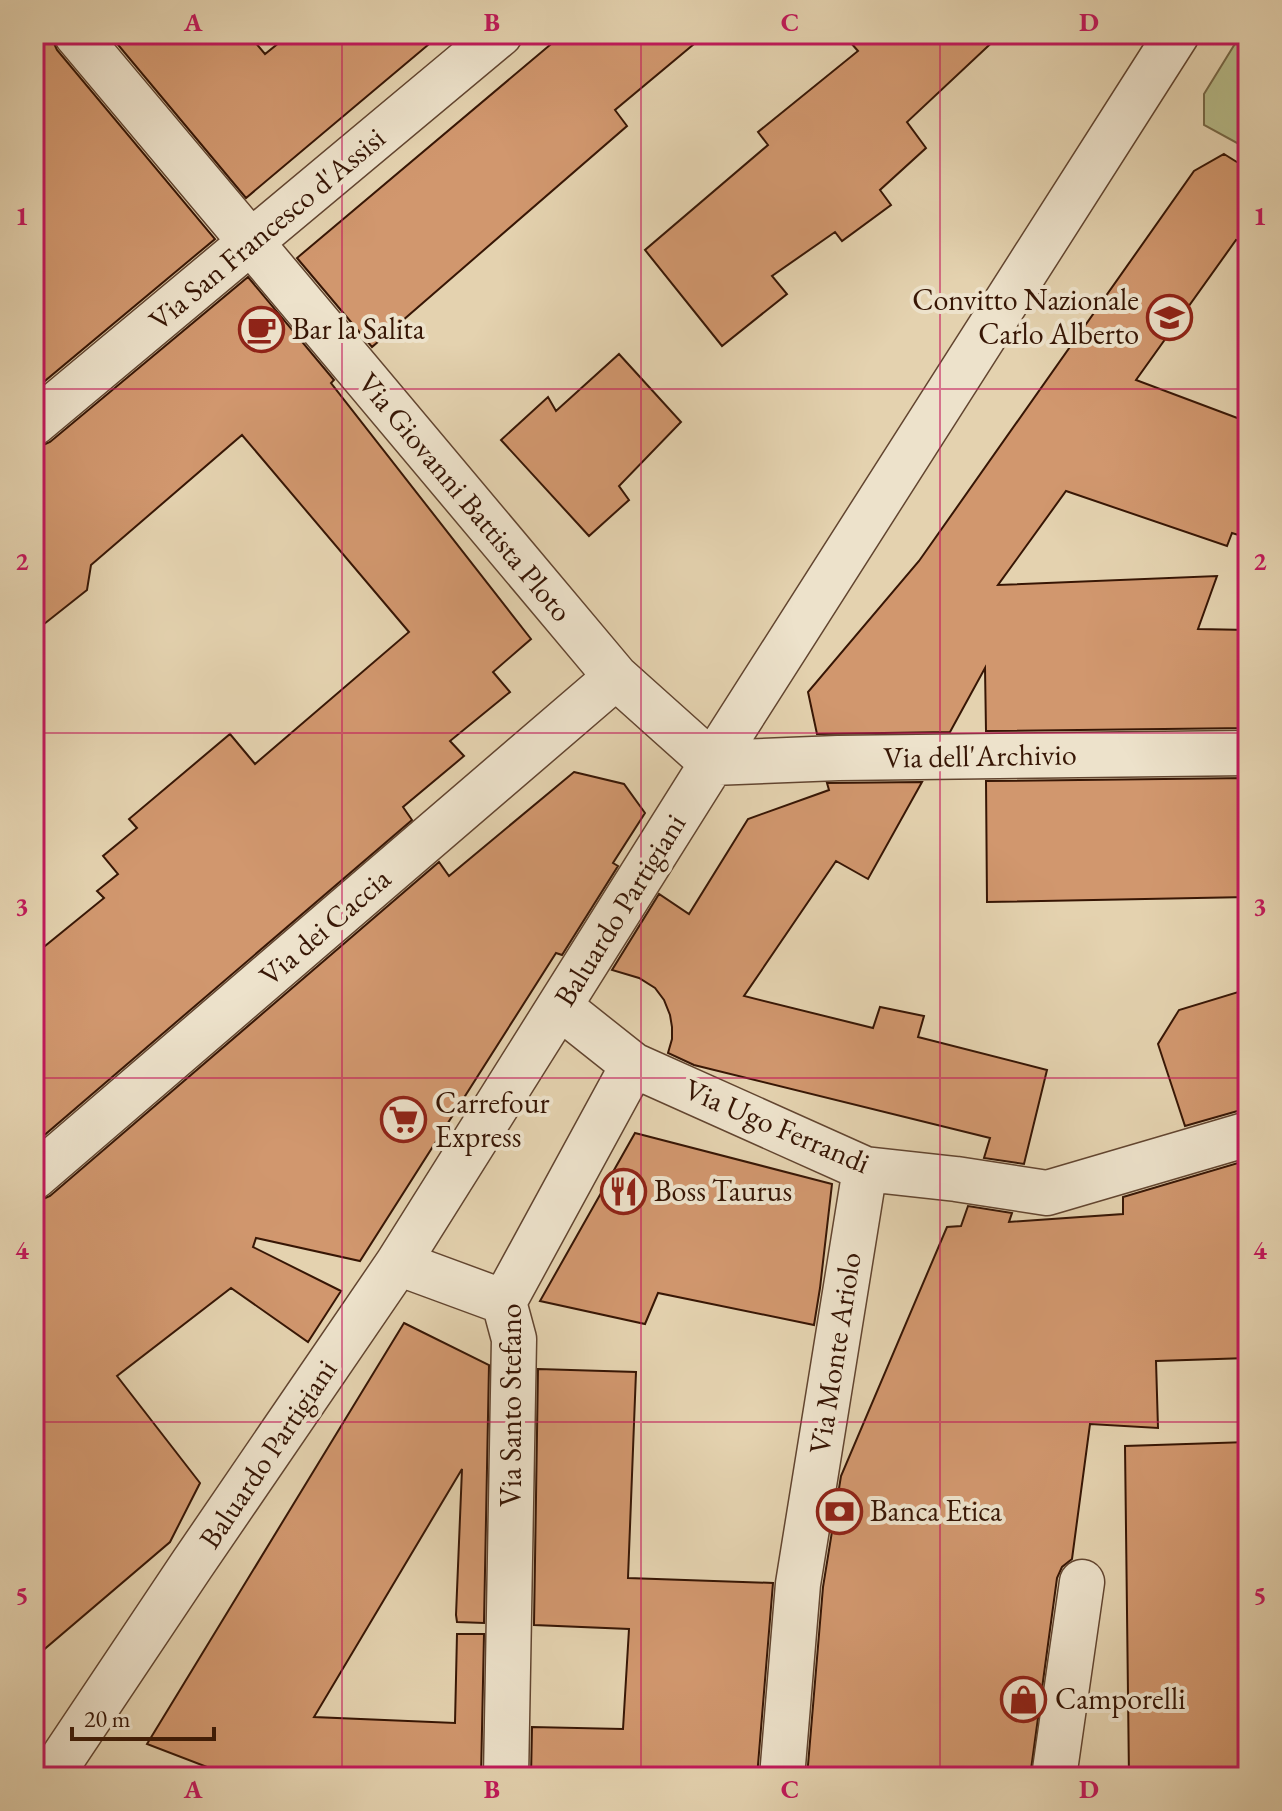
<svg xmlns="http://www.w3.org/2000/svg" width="1282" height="1811" font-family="'EB Garamond',serif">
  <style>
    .green { fill: #b6bb89; stroke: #766847; stroke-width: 2 }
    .building { fill: #d1976e; stroke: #371605; stroke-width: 2 }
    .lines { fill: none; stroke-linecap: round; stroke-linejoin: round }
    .minor-casing { stroke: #624530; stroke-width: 47 }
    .minor { stroke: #ede2cb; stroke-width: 44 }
    .grid { fill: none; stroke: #c2185b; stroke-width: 2; stroke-opacity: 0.55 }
    .labels { text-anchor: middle; stroke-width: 8; stroke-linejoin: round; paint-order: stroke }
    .street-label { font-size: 30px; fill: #371605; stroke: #ede2cb }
    .poi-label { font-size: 30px; fill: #371605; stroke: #ede2cb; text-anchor: start }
    .neatline { fill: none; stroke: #c2185b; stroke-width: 3 }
    .grid-label { font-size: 26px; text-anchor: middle; font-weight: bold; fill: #c2185b }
  </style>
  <rect width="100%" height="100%" fill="#e4d2af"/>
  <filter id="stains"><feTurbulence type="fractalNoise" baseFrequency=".0025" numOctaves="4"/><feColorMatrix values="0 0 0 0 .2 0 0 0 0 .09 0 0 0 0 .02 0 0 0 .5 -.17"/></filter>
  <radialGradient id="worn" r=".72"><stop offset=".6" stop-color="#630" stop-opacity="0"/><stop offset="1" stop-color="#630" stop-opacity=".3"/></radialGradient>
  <path class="green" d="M1241,34h7v115l-44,-24v-31z"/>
  <path class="building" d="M34,34h18v5l5,11 158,189 -181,151z
    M109,34h139l17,20 25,-20h151l-195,164z
    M563,34h143l-91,76 12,16 -255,221 -75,-89z
    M843,34h158l-94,88 19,26 -46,42 11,15 -49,36 -7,-9 -63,44 15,18 -65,52 -77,-96 123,-105 -10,-13 100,-81z
    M1224,154l24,15v75l-12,-4 -100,140 112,42v116l-16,-5 -5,13 -161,-55 -68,94 219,-9 -19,53 50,1v98l-262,3 -1,-63 -35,64 -133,2 -9,-42 111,-131 275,-390z
    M248,277l86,103 -3,3 200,256 -38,33 17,20 -60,49 14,15 -61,51 9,13 -378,324v-189l70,-57 -7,-7 21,-17 -15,-18 34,-28 -8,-9 101,-85 25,30 154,-132 -167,-197 -151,130 -4,25 -53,42v-185h5l11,-5z
    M619,354l62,68 -62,64 10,14 -40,36 -88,-96 47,-43 8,14z
    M574,772l50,12 21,29 -32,50 5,3 -56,89 -6,-2 -196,308 -104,-23 -3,9 88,44 -33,51 -77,-54 -114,88 83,107 -30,59 -136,116v-457h5l11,-5 389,-334 10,14z
    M1248,778v119l-261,5 -1,-121z
    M922,782l-54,97 -32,-18 -92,135 129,32 7,-21 44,9 -6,21 129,33 -23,94 -40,-6 6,-20 -296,-73 -26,-12 4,-14v-12l-2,-12 -6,-15 -9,-12 -16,-10 -27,-8 47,-76 30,20 59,-95 81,-29 -2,-7z
    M1248,989v121h-7l-56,16 -27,-82 21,-34z
    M635,1133l197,51 -12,104 -6,37 -156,-32 -13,31 -105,-23z
    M1248,1160v198l-92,3 2,67 -68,-4 -18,135 -10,8 -5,11 -27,199h-223l16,-190 18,-111 106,-249 14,-1 7,-20 44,7 -3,9 114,-8v-17z
    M404,1323l85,42 -5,258 -27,-1 -1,-7 6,-146 -148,248 141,6 2,-89h27l-3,143h-248l-86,-33z
    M538,1369l98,3 -8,206 145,5 -16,194h-226l1,-50 91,2 6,-100 -95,-4z
    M1248,1442v298h-8l-1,37h-110l-4,-331z"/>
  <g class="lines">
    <defs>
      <path id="minor" d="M76,34l540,643 96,86
        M34,423l466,-389
        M712,763l126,-5 410,-5
        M560,1007l73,58 232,104 91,10 91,14 201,-59
        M34,1177l582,-500
        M398,1263l106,39
        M50,1777l141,-211 207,-303 314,-500 465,-729
        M506,1777l8,-438 -10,-37 129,-237
        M782,1777l16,-193 67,-415
        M1054,1777l28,-195"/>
    </defs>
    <use href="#minor" class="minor-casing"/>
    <use href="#minor" class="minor"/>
  </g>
  <path class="grid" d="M342,34v1743M641,34v1743M940,34v1743M34,389h1214M34,733h1214M34,1078h1214M34,1422h1214"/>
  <defs>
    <symbol id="school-ring" viewBox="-11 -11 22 22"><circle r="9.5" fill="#ede2cb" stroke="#8f2418" stroke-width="1.5"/><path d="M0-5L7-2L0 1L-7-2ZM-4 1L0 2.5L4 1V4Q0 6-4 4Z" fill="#8f2418"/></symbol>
    <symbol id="cafe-ring" viewBox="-11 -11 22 22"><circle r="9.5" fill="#ede2cb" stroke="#8f2418" stroke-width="1.5"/><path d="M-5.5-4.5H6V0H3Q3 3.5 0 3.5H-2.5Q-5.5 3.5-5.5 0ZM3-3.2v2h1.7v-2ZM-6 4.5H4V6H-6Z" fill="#8f2418"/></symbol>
    <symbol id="supermarket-ring" viewBox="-11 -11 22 22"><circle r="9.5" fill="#ede2cb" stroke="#8f2418" stroke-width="1.5"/><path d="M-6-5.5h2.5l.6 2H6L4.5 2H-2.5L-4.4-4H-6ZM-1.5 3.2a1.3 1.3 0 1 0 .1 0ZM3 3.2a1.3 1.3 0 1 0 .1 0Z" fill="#8f2418"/></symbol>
    <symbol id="restaurant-ring" viewBox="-11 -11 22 22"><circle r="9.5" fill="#ede2cb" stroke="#8f2418" stroke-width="1.5"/><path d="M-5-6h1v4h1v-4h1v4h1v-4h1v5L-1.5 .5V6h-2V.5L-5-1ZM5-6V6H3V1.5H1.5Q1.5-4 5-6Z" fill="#8f2418"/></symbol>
    <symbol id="bank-ring" viewBox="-11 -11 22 22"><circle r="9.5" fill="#ede2cb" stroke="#8f2418" stroke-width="1.5"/><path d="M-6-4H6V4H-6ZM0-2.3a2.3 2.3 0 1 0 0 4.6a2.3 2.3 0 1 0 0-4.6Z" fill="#8f2418"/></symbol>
    <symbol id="shop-ring" viewBox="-11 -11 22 22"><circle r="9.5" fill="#ede2cb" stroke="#8f2418" stroke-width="1.5"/><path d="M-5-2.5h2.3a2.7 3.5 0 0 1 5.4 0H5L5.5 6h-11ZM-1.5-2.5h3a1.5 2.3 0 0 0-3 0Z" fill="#8f2418"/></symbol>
  </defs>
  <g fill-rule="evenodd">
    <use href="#school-ring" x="1144" y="292" width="51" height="51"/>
    <use href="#cafe-ring" x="236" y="304" width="51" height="51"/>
    <use href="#supermarket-ring" x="378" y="1094" width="51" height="51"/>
    <use href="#restaurant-ring" x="598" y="1166" width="51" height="51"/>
    <use href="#bank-ring" x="814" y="1486" width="51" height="51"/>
    <use href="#shop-ring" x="998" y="1674" width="51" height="51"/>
  </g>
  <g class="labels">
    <g class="street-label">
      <text transform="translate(267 229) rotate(-40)" y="10">Via San Francesco d'Assisi</text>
      <text transform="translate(465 497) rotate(50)" y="10">Via Giovanni Battista Ploto</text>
      <text transform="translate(980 756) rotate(-1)" y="10">Via dell'Archivio</text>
      <text transform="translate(620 910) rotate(-58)" y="10">Baluardo Partigiani</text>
      <text transform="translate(325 927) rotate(-41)" y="10">Via dei Caccia</text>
      <text transform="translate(777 1126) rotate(23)" y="10">Via Ugo Ferrandi</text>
      <text transform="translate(835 1353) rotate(-81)" y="10">Via Monte Ariolo</text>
      <text transform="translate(511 1405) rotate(-90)" y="10">Via Santo Stefano</text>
      <text transform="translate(268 1454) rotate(-56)" y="10">Baluardo Partigiani</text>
    </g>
    <g class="poi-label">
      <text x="1139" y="310" text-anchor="end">Convitto Nazionale<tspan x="1139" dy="34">Carlo Alberto</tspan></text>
      <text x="292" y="339">Bar la Salita</text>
      <text x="435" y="1113">Carrefour<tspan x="435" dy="34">Express</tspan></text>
      <text x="654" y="1201">Boss Taurus</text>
      <text x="870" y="1521">Banca Etica</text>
      <text x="1055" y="1709">Camporelli</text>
    </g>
  </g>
  <rect width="1282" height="1811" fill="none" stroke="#e4d2af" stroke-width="88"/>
  <path d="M72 1727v12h142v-12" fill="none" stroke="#371605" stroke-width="4"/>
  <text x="84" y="1727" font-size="24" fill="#371605" stroke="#ede2cb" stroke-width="6" paint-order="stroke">20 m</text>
  <rect x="44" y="44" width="1194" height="1723" class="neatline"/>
  <g class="grid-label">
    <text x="193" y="31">A</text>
    <text x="492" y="31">B</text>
    <text x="790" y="31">C</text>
    <text x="1089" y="31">D</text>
    <text x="22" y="225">1</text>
    <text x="1260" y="225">1</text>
    <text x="22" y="570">2</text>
    <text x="1260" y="570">2</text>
    <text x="22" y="915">3</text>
    <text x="1260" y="915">3</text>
    <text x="22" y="1259">4</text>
    <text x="1260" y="1259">4</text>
    <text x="22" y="1604">5</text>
    <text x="1260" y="1604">5</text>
    <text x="193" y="1798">A</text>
    <text x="492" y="1798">B</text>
    <text x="790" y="1798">C</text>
    <text x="1089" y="1798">D</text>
  </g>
  <rect width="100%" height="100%" filter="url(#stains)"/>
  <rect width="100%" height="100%" fill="url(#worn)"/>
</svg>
